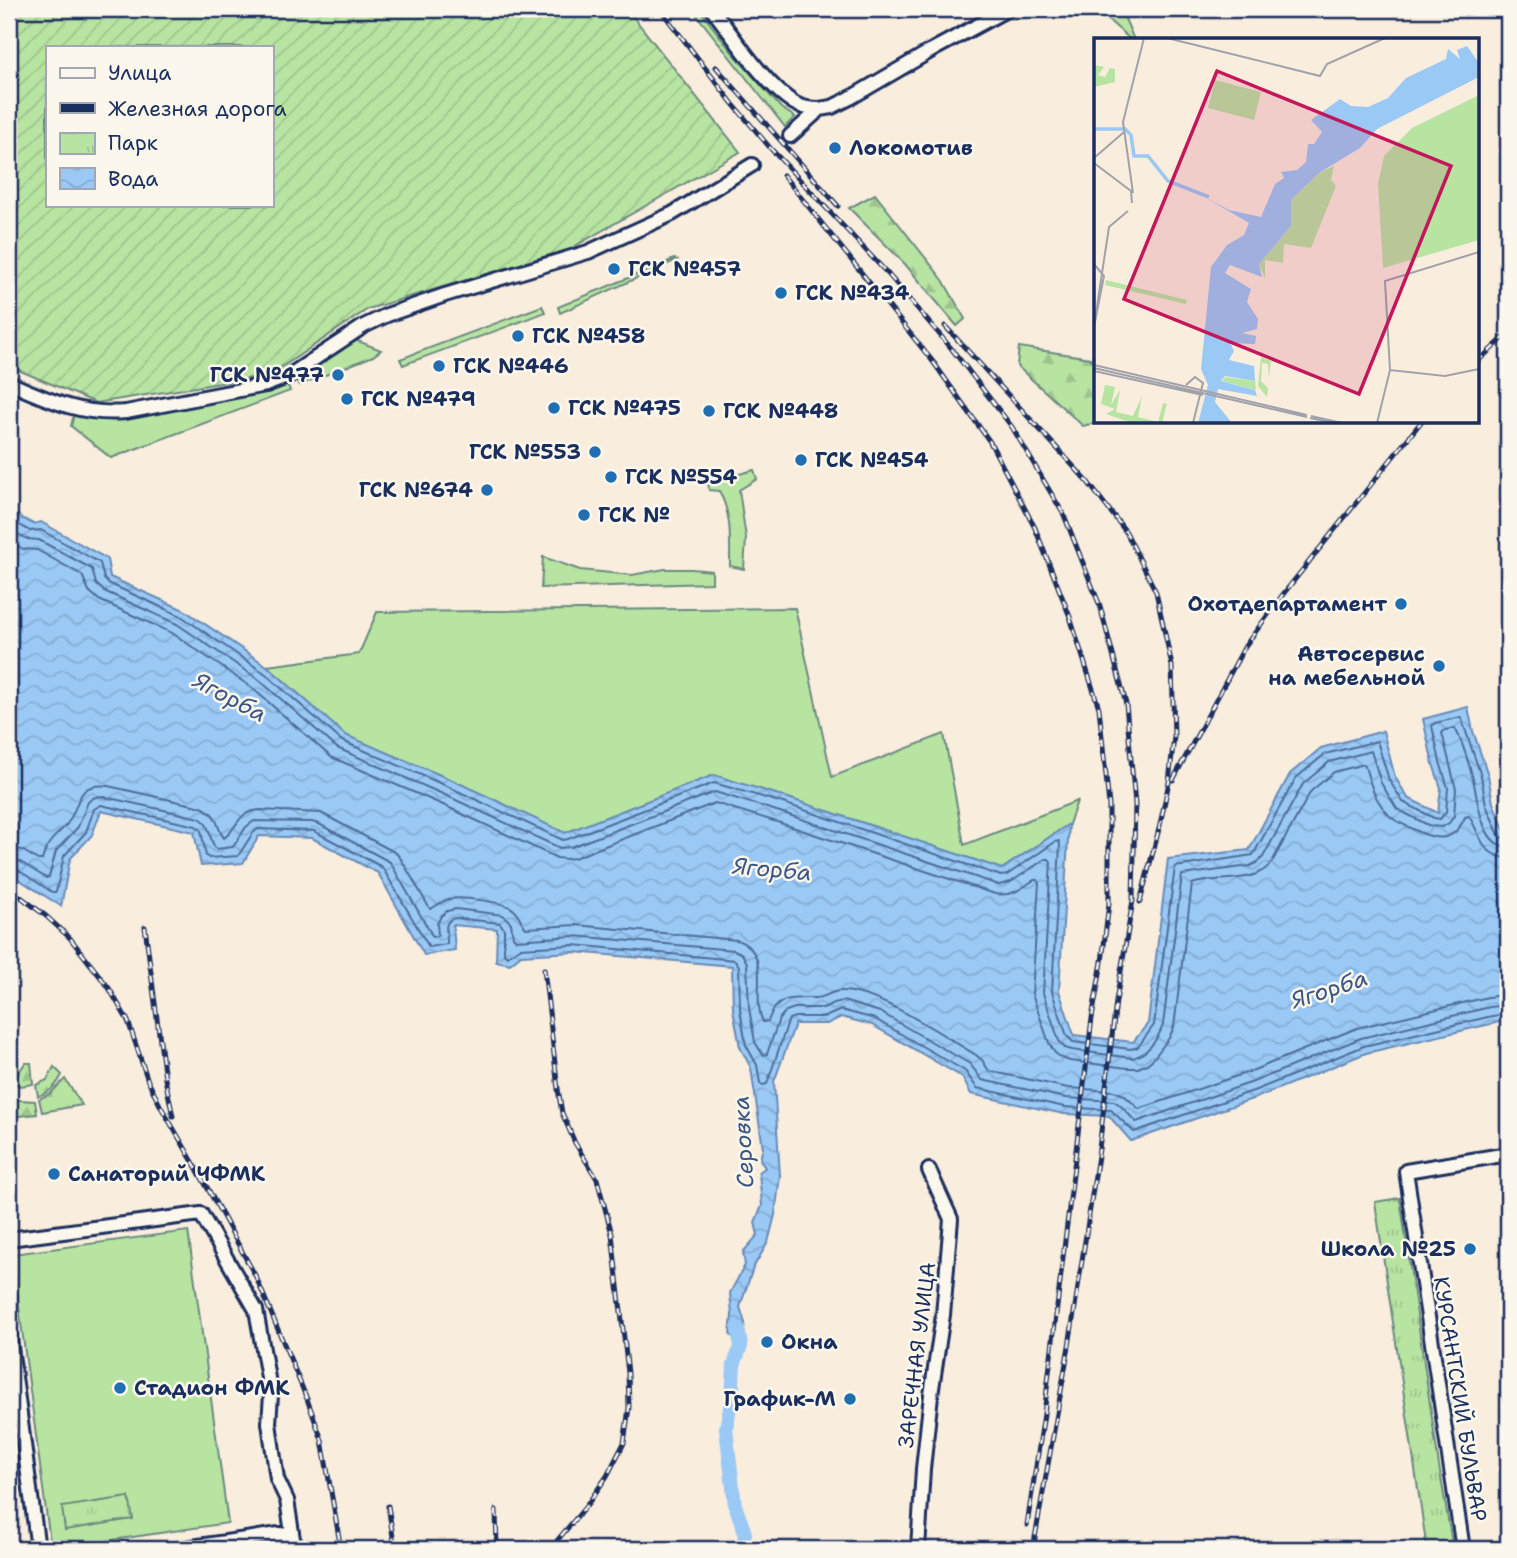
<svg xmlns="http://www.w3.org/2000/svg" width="1517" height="1558" font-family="'Shantell Sans',sans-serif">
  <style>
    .grass { fill: #b8e4a2; stroke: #6a8a80; stroke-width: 2 }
    .forest { fill: url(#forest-firs); stroke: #6a8a80; stroke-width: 2 }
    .park { fill: url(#park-tufts); stroke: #6a8a80; stroke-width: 2 }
    .garden { fill: url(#garden-furrows); stroke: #6a8a80; stroke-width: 2; fill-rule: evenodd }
    .water { fill: url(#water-waves); stroke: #678bb9; stroke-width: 2 }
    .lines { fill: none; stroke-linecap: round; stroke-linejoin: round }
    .shore { stroke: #4e6d9a; stroke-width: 2 }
    .river { stroke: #9ac9f5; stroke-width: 14 }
    .minor-casing { stroke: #1b2f5e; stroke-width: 18 }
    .minor { stroke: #fbf7ec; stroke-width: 12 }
    .rail-casing { stroke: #1b2f5e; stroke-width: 5 }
    .rail { stroke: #fbf7ec; stroke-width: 2.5; stroke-dasharray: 8; stroke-linecap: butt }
    .poi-dot { fill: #1f6fb2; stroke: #fbf7ec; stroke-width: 2.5 }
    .labels { text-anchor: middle; stroke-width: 5; stroke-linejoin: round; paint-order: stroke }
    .poi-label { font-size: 21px; font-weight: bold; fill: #1b2f5e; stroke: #fbf7ec; text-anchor: start }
    .street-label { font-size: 21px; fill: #1b2f5e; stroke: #fbf7ec }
    .water-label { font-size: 23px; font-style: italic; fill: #3b5684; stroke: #fbf7ec }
    .inset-river { fill: none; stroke: #9ac9f5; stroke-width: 3.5 }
    .inset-road { fill: none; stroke: #a0a1aa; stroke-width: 2 }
    .view { fill: #c2185b; fill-opacity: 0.15; stroke: #c2185b; stroke-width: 3.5 }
    .inset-edge { fill: none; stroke: #1b2f5e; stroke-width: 3.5 }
  </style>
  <defs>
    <pattern id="forest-firs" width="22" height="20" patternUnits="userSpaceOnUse" patternTransform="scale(1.75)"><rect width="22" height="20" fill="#b8e4a2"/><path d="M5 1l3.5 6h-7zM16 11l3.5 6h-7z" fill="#9ec48e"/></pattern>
    <pattern id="park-tufts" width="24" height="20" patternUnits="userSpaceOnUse" patternTransform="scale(1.75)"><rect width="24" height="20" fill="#b8e4a2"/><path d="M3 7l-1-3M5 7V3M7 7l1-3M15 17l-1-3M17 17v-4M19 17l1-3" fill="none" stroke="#9ec48e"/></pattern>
    <pattern id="garden-furrows" width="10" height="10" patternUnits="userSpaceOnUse" patternTransform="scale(1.75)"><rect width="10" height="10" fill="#b8e4a2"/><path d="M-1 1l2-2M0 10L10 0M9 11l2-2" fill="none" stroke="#9ec48e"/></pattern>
    <pattern id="water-waves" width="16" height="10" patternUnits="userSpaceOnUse" patternTransform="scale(1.75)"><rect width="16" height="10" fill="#9ac9f5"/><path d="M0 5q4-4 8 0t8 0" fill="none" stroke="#84add4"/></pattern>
  </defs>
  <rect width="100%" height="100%" fill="#f9eddd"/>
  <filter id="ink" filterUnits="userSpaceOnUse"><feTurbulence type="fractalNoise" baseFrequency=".0143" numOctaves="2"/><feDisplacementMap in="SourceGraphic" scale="14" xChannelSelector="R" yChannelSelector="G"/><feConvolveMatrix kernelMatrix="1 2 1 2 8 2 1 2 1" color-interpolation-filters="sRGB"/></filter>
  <g filter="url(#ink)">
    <path class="grass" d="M692,9h7l33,43 49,56 14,9 -10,10z
      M674,259l3,1 -117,53 -2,-6z
      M542,306l3,6c-47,19 -95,35 -142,53l-3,-6z
      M350,341h8l23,9 -8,6 -73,29 -7,-7z
      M287,382l3,9 -179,67 -40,-32 3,-12 17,5 16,-1z
      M754,470l3,9 -18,11 7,48 -2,31 -14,-3c0,-26 2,-52 -11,-75l-10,-1 -1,-10 13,-1z
      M543,557l37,13 52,5 33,-6h27l20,2v12l-171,5z
      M795,608l37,169 112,-43 20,111 113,-44 -8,23 -67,45 -217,-72 -71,-22 -149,58 -113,-53 -107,-45 -78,-69 92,-12 18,-42z
      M188,1231l40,292 -177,26 -39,-295z"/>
    <path class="forest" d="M1096,9h25l13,31h-3z
      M875,194l68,86 22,39 -8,7 -52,-62 -56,-56z
      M1019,347l71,11 5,7v57h5l-17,4 -66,-60z
      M25,1063h6l2,21 -12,2 -9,-3z
      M54,1067l8,8c-6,11 -11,17 -24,21l-2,-11 11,-5z
      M65,1079l17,26 -40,7 -3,-13 12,-6z
      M9,1096l10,4 16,1 2,13 -28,3z"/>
    <path class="park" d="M1400,1198l39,268 14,83h-26l-52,-347z
      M129,1497l4,22 -68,11 -3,-23z"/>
    <path class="garden" d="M9,9h618l113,143 -172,98 -200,59 -98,66 -174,28 -87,-37zM47,47h224v158h-224z"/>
    <path class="water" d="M11,512l22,12 8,-2 66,37 3,18 74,33 83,56 78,69 107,45 113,53 149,-58 71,22 217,72 67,-45 -10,167 15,44 59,7 15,-19 20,-164 81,-9 41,-76 31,-26 62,-17 12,46 13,21 30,15 3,-25 -8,-24 -10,-45 45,-12 5,24 15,44 5,28 15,35v182l-142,33 -108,44 -127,44 -22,-25 -45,-2 -93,-20 -9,-17 -90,-52 -31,-8 -14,7h-32l-21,58 6,94 -5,39 -7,27 -15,26 -13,39 5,16 -4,23 -11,-12 2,-19 -2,-22 15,-28 -2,-13 15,-17 -3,-13 7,-16 -3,-34 6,-4 -5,-9 3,-11 -12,-80 -11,-21 -7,-38 -1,-43 -158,-14 -53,3 -11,9 -14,-3 1,-32 -44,-4 2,25 -31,5 -46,-82 -66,-35 -53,-2 -16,27 -42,3 -7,-34 -93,-21 -9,24 -22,24 -9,47 -52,-33v-360z"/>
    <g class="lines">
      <path class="shore" d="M9,519l21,12 11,-1 59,33 4,16 4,4 73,33 82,56 79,69 107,46 114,53 5,-1 146,-56 69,20 218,73 6,-1 48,-33 4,-1 1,4 -8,147 15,44 6,6 58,7 7,-2 16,-22 21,-158 78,-12 43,-77 29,-24 52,-13 12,39 14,22 31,16 6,1 6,-7 2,-24 -8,-26 -8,-36 3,-3 26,-6 20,59 5,29 13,30 4,3h5
        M9,529l18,10 12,1 53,29 4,15 8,7 73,33 81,55 79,69 108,47 115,53 11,-1 144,-55 65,20 219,73 12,-3 34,-23h4l2,3 -8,131 16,48 6,7 7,2 60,8c15,-3 26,-19 31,-33l19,-150 68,-9 8,-4 5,-5 40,-73 26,-22 42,-11 10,32 16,26 33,17 12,1 7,-4 5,-7 2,-27 -14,-56 3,-3 10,-2c7,13 14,36 18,51 5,21 8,67 35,68
        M9,541l14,8 14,1 45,25 7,16 10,9 73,33 79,54 80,70 110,47 116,54 9,1 8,-1 141,-55 62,19 218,72c16,3 26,-5 39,-14h3l2,3 -7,111 17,49 6,10 7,5 8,3 58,7h10l9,-4 6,-5 16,-21 5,-11 18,-143c25,-9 63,2 80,-22l39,-71 23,-19 30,-8c3,7 4,14 7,21 3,10 10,21 17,29 5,7 15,10 23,14 23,12 42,17 54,-11l4,-1c12,19 12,40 39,42
        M9,848l13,2 16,10h4c2,-5 3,-11 6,-15 5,-8 13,-14 19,-21 14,-18 7,-42 41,-38l94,21c19,10 13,19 22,31 15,-11 12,-26 36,-28l61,3 75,40 5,6 29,50c6,-2 11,-8 19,-10 12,-2 56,2 65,11 6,5 7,13 12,18l50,-3 161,15c37,13 13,55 26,82l5,-1c9,-26 24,-23 48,-23 9,0 15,-7 25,-7 38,0 101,44 135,64l6,5 7,11 79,17 46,3 10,4 15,14 110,-37 108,-44 131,-31 20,-3
        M9,859l10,2 27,17 3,-1 7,-26 22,-24 10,-25 5,-4 7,-2 100,22c12,8 8,21 16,31l17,-2 13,-20 8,-6 58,1 7,2 71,38 43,75 5,-2 -1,-11 4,-8 6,-5 9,-2 47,6 8,8 2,14 3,3 58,-4 160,14 8,4 5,9 2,45 6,34 8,13 4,-1 12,-35 7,-8 9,-3h28l11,-5 9,-2 37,11 90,52 12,16 84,18 48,3 6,4 16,17 117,-40 108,-44 129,-31 18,-2
        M9,867l6,1 37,24h4l8,-36 22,-24 8,-23 7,-4 95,21 5,4 5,26 3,2 29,-2 15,-23 5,-4 56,2 68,36 47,80 18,-3c1,-10 -6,-23 8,-26l45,5 4,6v24l3,3 13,-8 54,-3 161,15 4,6 1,43 6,36 11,20 3,18 2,2 5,-1 22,-65 6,-2h30l16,-7 34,9 90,52 12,17 88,19 46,3 23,22 122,-42 108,-44 128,-30 16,-2"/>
      <path class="river" d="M738,1328l3,18 -7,19 -2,33 -6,30 9,77 10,28 -2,16"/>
      <defs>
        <path id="minor" d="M712,9c23,29 51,74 82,94 8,5 17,6 26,6
          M790,136l30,-27 12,-2 18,-9 84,-49 74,-40
          M9,383c39,17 73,33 117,29l140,-27 21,-8 77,-51 23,-11 58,-20 143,-43 84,-38 80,-49
          M9,1239l192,-25 55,96 15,85 -2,28 8,56 10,21 6,39 5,10
          M9,1332l29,217
          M178,1549l101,-15 10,1 4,4
          M918,1549l5,-80 8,-74 12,-80 8,-96 -22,-49
          M1463,1549l-57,-378 102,-17"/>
      </defs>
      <use href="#minor" class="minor-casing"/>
      <use href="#minor" class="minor"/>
      <defs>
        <path id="rail" d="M660,9l73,95 39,46 115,123 64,75 61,79 52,88 36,91 26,98 9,100 -2,96 -17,101 -17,148 -30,197 -36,203
          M716,67l122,139
          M783,175l151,188 56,79 45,86 35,89 29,91 10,97v98l-7,59 -10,56 -48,396 -17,111
          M945,326l142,155 39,51 30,60 16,74 2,70 -5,46 -10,47
          M1477,362l31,-28
          M1173,780l72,-134 39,-53 137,-171
          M9,888l37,28 24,22 39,50 19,33 20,60 13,26 35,60 60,110 51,122 15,41 19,109
          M1140,902l21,-81
          M145,927l20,152 8,37
          M544,969l14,120 4,24 13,30 22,36 15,55 16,139 1,35 -5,35 -17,33 -20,29 -37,44
          M388,1506l7,43
          M496,1510l1,39"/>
      </defs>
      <use href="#rail" class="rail-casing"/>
      <use href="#rail" class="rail"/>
    </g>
  </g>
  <g class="poi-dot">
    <circle cx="835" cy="148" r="7"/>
    <circle cx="614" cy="269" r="7"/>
    <circle cx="781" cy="293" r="7"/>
    <circle cx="518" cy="336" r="7"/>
    <circle cx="439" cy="366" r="7"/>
    <circle cx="338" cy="375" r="7"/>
    <circle cx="347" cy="399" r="7"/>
    <circle cx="554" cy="408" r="7"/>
    <circle cx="709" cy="411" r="7"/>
    <circle cx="595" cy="452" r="7"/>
    <circle cx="801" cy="460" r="7"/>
    <circle cx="611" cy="477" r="7"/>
    <circle cx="487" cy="490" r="7"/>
    <circle cx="584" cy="515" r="7"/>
    <circle cx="1401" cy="604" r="7"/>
    <circle cx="1439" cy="666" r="7"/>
    <circle cx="54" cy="1174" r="7"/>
    <circle cx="1470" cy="1249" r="7"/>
    <circle cx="767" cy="1342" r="7"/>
    <circle cx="120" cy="1388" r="7"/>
    <circle cx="850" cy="1399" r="7"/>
  </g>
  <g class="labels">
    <g class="poi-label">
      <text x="849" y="155">Локомотив</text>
      <text x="628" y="276">ГСК №457</text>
      <text x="795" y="300">ГСК №434</text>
      <text x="532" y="343">ГСК №458</text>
      <text x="453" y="373">ГСК №446</text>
      <text x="324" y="382" text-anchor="end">ГСК №477</text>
      <text x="361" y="406">ГСК №479</text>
      <text x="568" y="415">ГСК №475</text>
      <text x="723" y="418">ГСК №448</text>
      <text x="581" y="459" text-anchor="end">ГСК №553</text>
      <text x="815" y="467">ГСК №454</text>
      <text x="625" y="484">ГСК №554</text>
      <text x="473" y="497" text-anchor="end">ГСК №674</text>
      <text x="598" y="522">ГСК №</text>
      <text x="1387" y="611" text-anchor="end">Охотдепартамент</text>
      <text x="1425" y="661" text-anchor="end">Автосервис<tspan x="1425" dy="24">на мебельной</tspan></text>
      <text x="68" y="1181">Санаторий ЧФМК</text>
      <text x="1456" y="1256" text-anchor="end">Школа №25</text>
      <text x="781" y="1349">Окна</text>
      <text x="134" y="1395">Стадион ФМК</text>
      <text x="836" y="1406" text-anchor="end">График-М</text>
    </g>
    <g class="street-label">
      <text transform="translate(917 1355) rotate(-83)" y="7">ЗАРЕЧНАЯ УЛИЦА</text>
      <text transform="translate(1460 1399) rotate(81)" y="7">КУРСАНТСКИЙ БУЛЬВАР</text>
    </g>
    <g class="water-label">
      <text transform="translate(230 697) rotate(28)" y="8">Ягорба</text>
      <text transform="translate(772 869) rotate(5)" y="8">Ягорба</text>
      <text transform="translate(1329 989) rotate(-18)" y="8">Ягорба</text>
      <text transform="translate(743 1142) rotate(-93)" y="8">Серовка</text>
    </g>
  </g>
  <g transform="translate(1094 38)">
    <rect width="385" height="385" fill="#f9eddd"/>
    <path d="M0,27l10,2 -6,8 7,2 5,-9 5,1v13l-21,5zM121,42l46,12 -7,28 -46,-12zM240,128l-3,14 5,6 -25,62 -27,-4 -1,19 -18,-3v19l-6,-15 32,-38v-26l28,-27zM167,319l10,4 -2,17 -1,-14 -6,-1 -1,18 7,7 -1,9 -9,-11zM11,347l10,2 -4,18 9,-15 -4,22 17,4 9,-20 -4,21 20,5 5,-19 4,1 -5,19h-30l-26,-9 9,-5 -14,-5z" fill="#b8e4a2"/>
    <path d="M131,339l30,4 1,9 -34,-9z" fill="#b8e4a2"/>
    <path d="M12,242l81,20 -1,4 -81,-19z" fill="#b8e4a2"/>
    <path d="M385,57v145l-96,28 -5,-84 6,-28 28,-28z" fill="#b8e4a2"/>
    <path d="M373,8l12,17v14l-102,52 -17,19 -41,25 -28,27v26l-32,38 3,13 -32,-12 -5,8 26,16 -4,13 11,17 -1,10 -15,4 14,3 -1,8 -25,-1 4,8 -5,9 25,6 1,15 -30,-5 -4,5 34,9 2,6 -39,-7 -3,13 17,21h-34l10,-38 -7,-16 10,-102 16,-22 17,-10 5,-12 -46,-27 26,14 32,7 14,-33 9,-6 -3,-6 16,-2 9,-8 2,-18h6l8,-12 -11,-12 29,-21 11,7 17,1 20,-9 18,-20 40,-19 2,-10 12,10 -3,-9z" fill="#9ac9f5"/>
    <path class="inset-river" d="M0,91h31l6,6 3,21h14l20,25 41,16"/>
    <path class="inset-road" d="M73,0l153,38 7,-12 58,-26M0,120l30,-26M0,125l37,28 1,12M39,155l-10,-71 21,-84M0,226l10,12 -10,51M0,288l15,-99 19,-16M0,327l213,50M0,330l213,49M296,332l-5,-89 94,-29M0,333l109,24M92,347l9,-8 8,6 -10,40M217,378l31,7M216,380l24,5M283,385l13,-53 55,6 34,-7"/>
    <path class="view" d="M123,33l234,95 -92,228 -235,-95z"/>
    <rect width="385" height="385" class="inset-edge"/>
  </g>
  <rect width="1517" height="1558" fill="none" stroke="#fbf7ec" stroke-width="35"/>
  <rect x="18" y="18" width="1482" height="1523" fill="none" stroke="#1b2f5e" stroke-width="2.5" filter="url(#ink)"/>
  <rect x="46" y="46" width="228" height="161" fill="#fbf7ec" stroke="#a1a7b3" stroke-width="2"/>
  <rect x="60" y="68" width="35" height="10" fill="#fbf7ec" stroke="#a1a7b3" stroke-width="2"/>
  <text x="108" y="80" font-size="21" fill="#1b2f5e">Улица</text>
  <rect x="60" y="103" width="35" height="10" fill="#1b2f5e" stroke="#a1a7b3" stroke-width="2"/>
  <text x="108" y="116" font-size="21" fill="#1b2f5e">Железная дорога</text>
  <rect x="60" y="133" width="35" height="21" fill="url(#park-tufts)" stroke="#a1a7b3" stroke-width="2"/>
  <text x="108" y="150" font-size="21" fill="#1b2f5e">Парк</text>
  <rect x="60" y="168" width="35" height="21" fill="url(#water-waves)" stroke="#a1a7b3" stroke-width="2"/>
  <text x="108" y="186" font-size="21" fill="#1b2f5e">Вода</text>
</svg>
